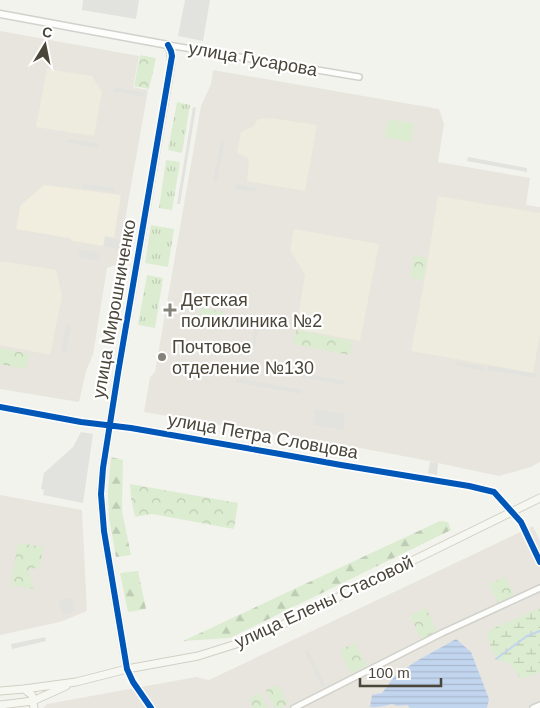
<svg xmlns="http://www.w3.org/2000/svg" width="540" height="708" font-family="Helvetica,sans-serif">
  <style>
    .residential { fill: #e7e5dd }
    .commercial { fill: #f1eddf }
    .education { fill: #edecde }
    .grass { fill: url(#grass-tufts) }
    .forest { fill: url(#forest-firs) }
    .wetland { fill: url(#wetland-marsh) }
    .park { fill: url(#park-crowns) }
    .pitch { fill: #dcecd0 }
    .parking { fill: #e2e2de }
    .water { fill: url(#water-rules) }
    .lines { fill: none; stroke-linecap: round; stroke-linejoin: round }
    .stream { stroke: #c2d5ee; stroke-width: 2 }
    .minor-casing { stroke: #d1d1cc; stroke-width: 8 }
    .tertiary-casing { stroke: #d1d1cc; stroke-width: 9 }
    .secondary-casing { stroke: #d2d0c5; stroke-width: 9 }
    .minor { stroke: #fdfdfc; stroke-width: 5 }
    .tertiary { stroke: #fdfdfc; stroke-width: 6 }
    .secondary { stroke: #f7f7f1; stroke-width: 7 }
    .cycleway-casing { stroke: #fff; stroke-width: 9 }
    .cycleway { stroke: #0057b8; stroke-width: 6 }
    .poi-dot { fill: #858379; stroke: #fff; stroke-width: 2 }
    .labels { text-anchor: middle; stroke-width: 4.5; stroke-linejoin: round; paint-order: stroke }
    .street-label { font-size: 18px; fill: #4a463a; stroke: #fff }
    .poi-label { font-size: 18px; fill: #4a463a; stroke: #fff; text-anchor: start }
  </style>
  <defs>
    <pattern id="grass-tufts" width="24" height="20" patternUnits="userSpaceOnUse" patternTransform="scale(1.25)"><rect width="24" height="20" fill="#dcecd0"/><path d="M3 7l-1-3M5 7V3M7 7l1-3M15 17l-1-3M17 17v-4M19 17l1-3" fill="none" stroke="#beccb3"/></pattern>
    <pattern id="forest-firs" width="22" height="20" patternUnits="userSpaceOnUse" patternTransform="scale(1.25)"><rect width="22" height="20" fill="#dcecd0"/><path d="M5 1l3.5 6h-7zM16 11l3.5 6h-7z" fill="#beccb3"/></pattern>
    <pattern id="wetland-marsh" width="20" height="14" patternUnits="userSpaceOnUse" patternTransform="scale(1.25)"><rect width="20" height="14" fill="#dcecd0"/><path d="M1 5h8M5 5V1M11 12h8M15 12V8" fill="none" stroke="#beccb3"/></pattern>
    <pattern id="park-crowns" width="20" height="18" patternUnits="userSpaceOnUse" patternTransform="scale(1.25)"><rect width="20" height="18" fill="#dcecd0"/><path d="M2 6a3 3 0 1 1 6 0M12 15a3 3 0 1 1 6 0" fill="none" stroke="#beccb3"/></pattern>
    <pattern id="water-rules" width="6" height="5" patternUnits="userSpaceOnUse" patternTransform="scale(1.25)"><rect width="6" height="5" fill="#c2d5ee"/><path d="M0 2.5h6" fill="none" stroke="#a8b8cd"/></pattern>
  </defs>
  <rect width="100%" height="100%" fill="#f3f3ee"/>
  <path class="residential" d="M0,31l139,25 -6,31 15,3 -31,175 -10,3 -14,87 -7,16 -7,31 -79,-13z
    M213,70l226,39 5,15 -6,38 92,16 -4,27 14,2v255l-9,5 -32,9 -80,-17 -59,-11 -54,-8 -162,-28 6,-35 5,-5 46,-266 10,-22z
    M0,495l82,15 5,101 -27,11 -60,13z
    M533,526l7,15v167h-497l4,-4 149,-27 13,3z"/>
  <path class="commercial" d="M44,185l77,10 -7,43 -9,-2 -2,10 -30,-5 -4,-3 -53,-9 4,-23z"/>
  <path class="education" d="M47,69l45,7 10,16 -8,44 -58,-9z
    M271,118l46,7 -12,66 -58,-10 2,-22 -12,-6 4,-21 13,-6 4,-7z
    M438,196l102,17v122l-7,38 -122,-22 13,-68z
    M294,229l85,15 -19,97 -64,-12 9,-54 -15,-25z
    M1,261l55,9 6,26 -12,59 -50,-10v-83z"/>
  <path class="grass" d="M177,102l13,3 -8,48 -14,-3z
    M166,160l14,2 -8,48 -13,-2z
    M151,225l23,4 -6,38 -23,-4z
    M147,275l16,3 -8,50 -17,-3z"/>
  <path class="forest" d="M111,457l12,3 -1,51 9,44 -15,2 -7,-39 -1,-26z
    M440,521l8,1 3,8 -221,108 -47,3z
    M138,571l8,38 -18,3 -8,-39z"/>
  <path class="wetland" d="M540,608v64l-19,7 -10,-15 -15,-5 -9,-22 3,-7z"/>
  <path class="park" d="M140,55l16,3 -7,31 -15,-3z
    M414,256l13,2 -4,22 -12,-2z
    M201,308l23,4 -3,17 -23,-4z
    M296,330l56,11 -2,14 -57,-11z
    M0,348l29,6 -3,15 -26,-5z
    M130,484l108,19 -4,26 -82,-15 -17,3 -4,-19z
    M18,543l25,4 -3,20 -12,3 6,19 -23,-4z
    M505,577l9,18 -16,8 -9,-19z
    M426,608l11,23 -16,8 -11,-24z
    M355,643l12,23 -16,7 -11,-23z
    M278,685l10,19 -7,4h-6l-9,-18z
    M260,693l8,15h-15l-4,-9z"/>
  <path class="pitch" d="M388,119l26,5 -3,18 -26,-5z"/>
  <path class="parking" d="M83,0h56l-3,19 -54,-9z
    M185,0h25l-7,41 -25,-5z
    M114,87l31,6 -1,4 -31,-6z
    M193,107l3,1 -16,96h-3z
    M68,139l30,5 -1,4 -30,-6z
    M221,141h4l-8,41 -4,-1z
    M468,157l59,11v4l-60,-11z
    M83,184l32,4v4l-32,-4z
    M236,184l20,4 -1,4 -19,-3z
    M105,237l15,3 -1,9 -15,-3z
    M79,249l21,4v8l-22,-4z
    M228,290l4,1 -3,15 -22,-4 1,-4 18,4z
    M257,319l3,1 -5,27 -3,-1z
    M67,324l4,1 -5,28 -5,-1z
    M456,362l27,5 -1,3 -26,-5z
    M489,366l48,8v4l-49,-8z
    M302,373l43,8 -1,4 -43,-8z
    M236,378l66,12 -1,4 -66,-12z
    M316,410l29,4 -2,16 -30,-5z
    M81,432l12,2 -10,69 -40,-8 1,-5 -3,-1 3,-16 29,-26z
    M430,462l8,1 -1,12 -9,-2z
    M72,598l2,14 -12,2 -2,-14z
    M45,637l1,4 -34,8 -1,-5z
    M308,650l18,36 -4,1 -17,-35z"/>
  <path class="water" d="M456,639l15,13 18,47 -2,9h-77l-3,-3 -10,1 -5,-2c-8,2 -15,4 -22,3l2,-12 10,-2 12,-16 21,-15z"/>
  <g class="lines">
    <path class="stream" d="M496,659l31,-23 13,-5"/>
    <defs>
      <path id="minor" d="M168,45l191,32
        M0,407l81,15 50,6 149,26 61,11 128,21 25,6 27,30 19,40
        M127,669l6,13 18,26
        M294,708l148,-75 98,-45
        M533,708l7,-3"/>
      <path id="tertiary" d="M0,14l168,31c6,12 2,24 0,37l-50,291 -15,95 -2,26 3,37 23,138"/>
      <path id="secondary" d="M24,689l8,6 2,13
        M0,691l24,-2 52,-7 51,-13 71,-13 57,-18 285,-140
        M0,705l33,-4 33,-15"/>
    </defs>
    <use href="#minor" class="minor-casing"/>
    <use href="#tertiary" class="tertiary-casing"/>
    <use href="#secondary" class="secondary-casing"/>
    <use href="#minor" class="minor"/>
    <use href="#tertiary" class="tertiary"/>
    <use href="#secondary" class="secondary"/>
    <defs>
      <path id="cycleway" d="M0,407l81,15 50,6 149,26 61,11 128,21 25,6 27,30 19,40
        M151,708l-18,-26 -6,-13 -23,-138 -3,-37 2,-26 15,-95 54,-317 -1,-5 -3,-6"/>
    </defs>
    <use href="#cycleway" class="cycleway-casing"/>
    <use href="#cycleway" class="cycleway"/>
  </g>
  <g class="poi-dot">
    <path d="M167.5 302.5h5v5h5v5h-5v5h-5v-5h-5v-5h5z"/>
    <circle cx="162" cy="357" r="5"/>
  </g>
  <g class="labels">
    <g class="street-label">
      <text transform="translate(253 59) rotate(10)" y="6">улица Гусарова</text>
      <text transform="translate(114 309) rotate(-80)" y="6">улица Мирошниченко</text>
      <text transform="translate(263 436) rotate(10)" y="6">улица Петра Словцова</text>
      <text transform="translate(324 602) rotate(-25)" y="6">улица Елены Стасовой</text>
    </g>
    <g class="poi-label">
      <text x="181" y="306">Детская<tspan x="181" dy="21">поликлиника №2</tspan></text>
      <text x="172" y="353">Почтовое<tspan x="172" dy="21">отделение №130</tspan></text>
    </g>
  </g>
  <g transform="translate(45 45) rotate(10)" stroke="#ffffff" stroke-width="4" paint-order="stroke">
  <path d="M0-4L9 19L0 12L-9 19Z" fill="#4a463a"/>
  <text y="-8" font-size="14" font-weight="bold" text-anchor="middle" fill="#4a463a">С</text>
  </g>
  <path d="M360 678v8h81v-8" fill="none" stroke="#4a463a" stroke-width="2.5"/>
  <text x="368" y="678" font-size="15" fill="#4a463a" stroke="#ffffff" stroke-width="4" paint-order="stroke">100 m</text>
</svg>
